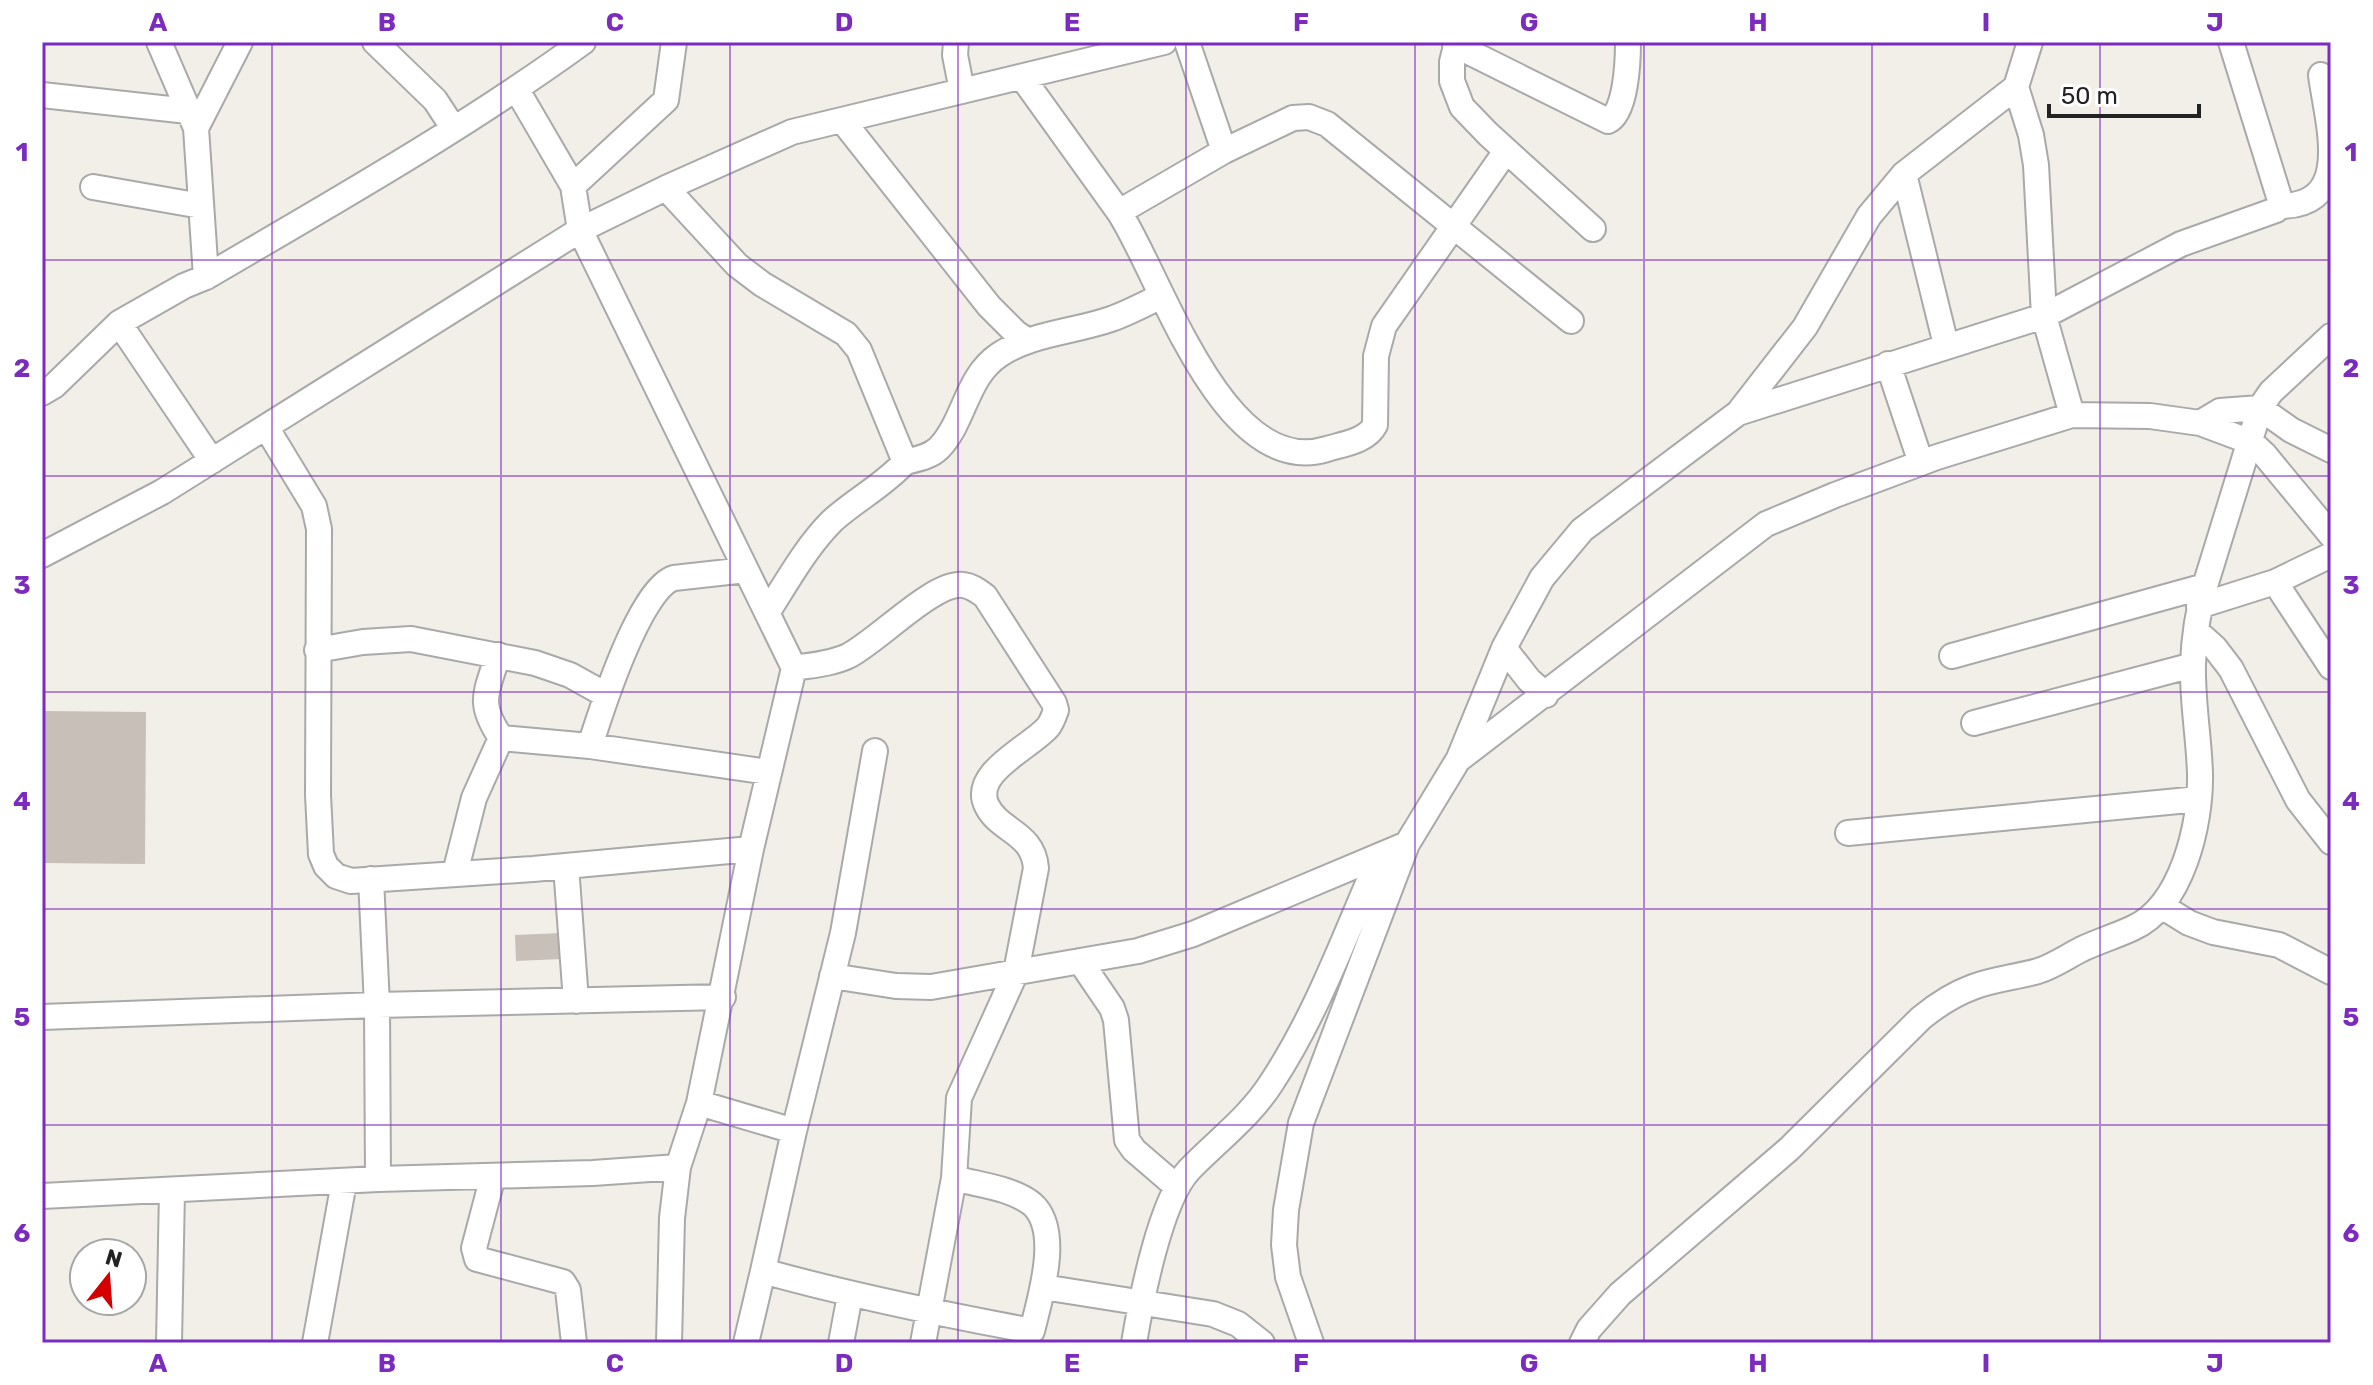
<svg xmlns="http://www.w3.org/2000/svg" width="2373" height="1385" font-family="Rubik,sans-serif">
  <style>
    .building { fill: #c7bfb8 }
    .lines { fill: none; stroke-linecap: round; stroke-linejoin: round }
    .minor-casing { stroke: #a9a9a9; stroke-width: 28 }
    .minor { stroke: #fff; stroke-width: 24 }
    .grid { fill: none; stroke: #7b2cbf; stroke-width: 2; stroke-opacity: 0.55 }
    .neatline { fill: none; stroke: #7b2cbf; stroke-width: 3 }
    .grid-label { font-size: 26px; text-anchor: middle; font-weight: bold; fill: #7b2cbf }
  </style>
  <rect width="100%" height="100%" fill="#f2efe9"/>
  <path class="building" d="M42,711l104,1 -1,152 -103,-1z
    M561,933l1,26 -46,2 -1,-26z"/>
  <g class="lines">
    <defs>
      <path id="minor" d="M159,42l37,86 10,149
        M375,42l60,58 19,29
        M956,42l-1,13 7,36
        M1187,42l37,109 69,-33 16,-1 18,7 244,197
        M1457,42l-5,20v19l10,26 26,27 105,95
        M2030,42l-14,45 15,48 5,30 8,151 28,99
        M1455,45l153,76c18,-8 20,-60 20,-79
        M1022,77l97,135
        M517,90l56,96 7,44 214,438 -43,181 -52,254 -21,64 -6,51 -3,125
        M42,95l146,16
        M842,120l147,186 27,27 12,8
        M196,128l44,-86
        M1224,151l-105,61c42,64 104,269 208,237 16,-5 40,-8 48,-24l1,-69 8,-30 122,-175
        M1904,174l-35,42 -64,111 -67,86 306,-97 137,-72 95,-34 4,-4v-6l-49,-158
        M573,186l93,-86 8,-58
        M93,187l108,19
        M666,188l71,77 25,19 84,50 13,16 46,112c-22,24 -50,38 -73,59 -26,26 -45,61 -65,92
        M2280,206c75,0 47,-83 41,-131
        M119,323l93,138
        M1946,345l-42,-171 112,-87
        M1888,364l33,99
        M42,393l12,-7 65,-63 65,-37 22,-9c128,-75 257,-148 377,-235
        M2200,423l20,-12 40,-3 31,22 40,20
        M266,427l48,79 5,23 -1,266 3,59 5,12 10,10 15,5 182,-12 218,-20
        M905,462c12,-3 25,-5 34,-14 26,-27 27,-71 60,-93 33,-22 75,-23 112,-36 17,-6 34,-15 50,-23
        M42,555l120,-63 418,-262 86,-42 126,-56 372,-90
        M2275,582l56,85
        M2199,606l76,-24 56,-27
        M2196,631l19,17 16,21 67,131 33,42
        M1504,648l25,32 17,15
        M317,650l46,-8 48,-3 124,24 35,12 36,20
        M498,655c-12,39 -21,47 3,83
        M1952,656l253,-70
        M794,668c18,-3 37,-4 54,-12 30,-15 86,-75 115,-71 9,1 15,6 22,11l69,107 2,7c-2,6 -4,12 -8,17 -17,20 -78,46 -61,79 13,26 46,26 49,62l-20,104 -57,126 -5,80
        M1974,723l219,-58
        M590,746c11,-35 50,-158 84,-168l72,-8
        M875,751l-32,182 -49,198 -31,140c89,25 178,43 269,60 8,-33 30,-101 0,-127 -20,-16 -53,-19 -78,-26l-31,165
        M1459,758l45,-110 38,-70 40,-48 156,-117
        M1848,833l351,-34
        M566,866l10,135
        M455,873l19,-75 27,-60 89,8 179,26
        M371,879l6,126 1,174
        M2163,907l26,16 24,9 66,13 52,27
        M1080,961l32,47 4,12 11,120 7,10 43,37
        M832,976l64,10 35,1 207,-36 55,-17 214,-90
        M42,1017l335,-12 346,-8
        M699,1103l95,28
        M493,1176l-19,72 3,11 86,23 5,8 6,53
        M42,1196l336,-17 215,-6 85,-6
        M1043,1287l170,27 25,10 24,19
        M169,1343l3,-152
        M315,1343l29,-161
        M746,1343l17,-72
        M841,1343l9,-48
        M1134,1343c7,-42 26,-142 55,-173 28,-29 61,-53 83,-88 46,-70 74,-150 108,-226
        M1311,1343l-23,-66 -4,-32 2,-35 15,-87 106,-279 51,-84 308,-236 69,-29 102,-38 135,-42 78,1 50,7 51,19 13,12 67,81
        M1582,1343l7,-14 31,-35 169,-145 132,-131c16,-13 33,-24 52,-31 21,-8 44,-10 65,-16 16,-5 30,-15 44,-22 17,-8 34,-13 51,-21 49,-22 68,-104 67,-154 -1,-37 -8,-73 -7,-110 1,-27 5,-53 12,-78l55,-178 11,-16 60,-56"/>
    </defs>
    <use href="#minor" class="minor-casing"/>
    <use href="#minor" class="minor"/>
  </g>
  <path class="grid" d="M272,42v1301M501,42v1301M730,42v1301M958,42v1301M1186,42v1301M1415,42v1301M1644,42v1301M1872,42v1301M2100,42v1301M42,260h2289M42,476h2289M42,692h2289M42,909h2289M42,1125h2289"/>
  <rect width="2373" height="1385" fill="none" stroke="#ffffff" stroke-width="88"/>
  <g transform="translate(108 1277) rotate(17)"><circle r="38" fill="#ffffff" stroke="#a7a7a7" stroke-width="2"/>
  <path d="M0-6L14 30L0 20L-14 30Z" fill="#d40000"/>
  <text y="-12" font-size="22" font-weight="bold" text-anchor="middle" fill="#222222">N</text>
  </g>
  <path d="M2049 104v12h150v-12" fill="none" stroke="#222222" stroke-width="4"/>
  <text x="2061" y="104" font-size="24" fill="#222222" stroke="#ffffff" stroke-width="6" paint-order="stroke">50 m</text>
  <rect x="44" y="44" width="2285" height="1297" class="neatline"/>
  <g class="grid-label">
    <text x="158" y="31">A</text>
    <text x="387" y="31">B</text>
    <text x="615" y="31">C</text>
    <text x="844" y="31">D</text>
    <text x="1072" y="31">E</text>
    <text x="1301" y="31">F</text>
    <text x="1529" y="31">G</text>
    <text x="1758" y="31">H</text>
    <text x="1986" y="31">I</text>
    <text x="2215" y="31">J</text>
    <text x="22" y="161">1</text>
    <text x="2351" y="161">1</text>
    <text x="22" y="377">2</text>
    <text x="2351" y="377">2</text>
    <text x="22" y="594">3</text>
    <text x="2351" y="594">3</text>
    <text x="22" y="810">4</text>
    <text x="2351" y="810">4</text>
    <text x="22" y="1026">5</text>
    <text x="2351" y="1026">5</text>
    <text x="22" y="1242">6</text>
    <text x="2351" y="1242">6</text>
    <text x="158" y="1372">A</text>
    <text x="387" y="1372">B</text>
    <text x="615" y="1372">C</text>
    <text x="844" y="1372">D</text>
    <text x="1072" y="1372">E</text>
    <text x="1301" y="1372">F</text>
    <text x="1529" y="1372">G</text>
    <text x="1758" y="1372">H</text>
    <text x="1986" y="1372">I</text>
    <text x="2215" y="1372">J</text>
  </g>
</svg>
